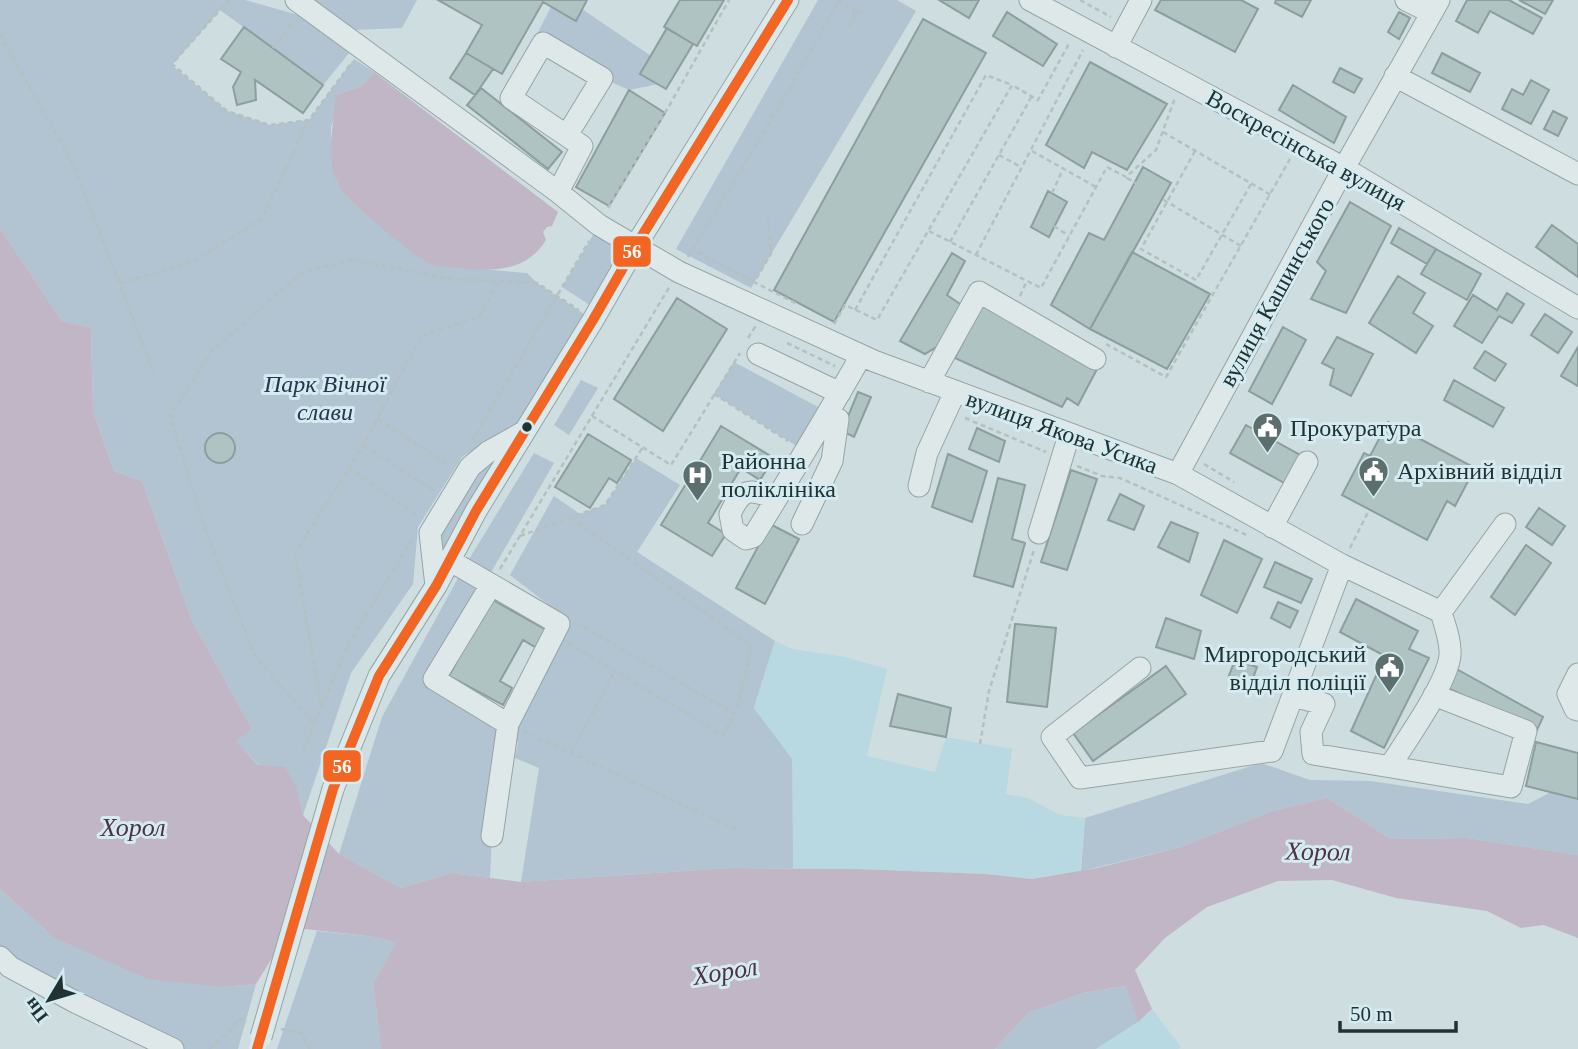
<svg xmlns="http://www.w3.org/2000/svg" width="1578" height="1049" font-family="Georgia,serif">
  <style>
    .green { fill: #b2c3d1 }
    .sand { fill: #b8d9e1 }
    .water { fill: #c1b6c5 }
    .building { fill: #aec3c2; stroke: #8d9e9f; stroke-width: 2 }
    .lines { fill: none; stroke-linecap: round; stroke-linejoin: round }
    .minor-casing { stroke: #96a4a5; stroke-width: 23 }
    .path { stroke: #b5c0c1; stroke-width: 2.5; stroke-dasharray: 5 3.5; stroke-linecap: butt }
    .minor { stroke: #dee8e9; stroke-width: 21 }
    .minor-bridge-casing { stroke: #96a4a5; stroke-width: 23; stroke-linecap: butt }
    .minor-bridge { stroke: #dee8e9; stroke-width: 21 }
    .bus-1-casing { stroke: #d4ecf1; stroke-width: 16 }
    .bus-1 { stroke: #f26522; stroke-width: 10 }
    .bus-dot { fill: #203332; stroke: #d4ecf1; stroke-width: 2.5 }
    .labels { text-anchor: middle; stroke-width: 6; stroke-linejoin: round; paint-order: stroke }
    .street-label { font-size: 24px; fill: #203332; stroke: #d4ecf1 }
    .park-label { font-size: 24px; font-style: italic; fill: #29344d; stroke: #d4ecf1 }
    .poi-label { font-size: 24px; fill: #203332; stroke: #d4ecf1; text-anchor: start }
    .water-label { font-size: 26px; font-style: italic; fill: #513145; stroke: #d4ecf1 }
    .line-badge { stroke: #d4ecf1; stroke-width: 2.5 }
    .badge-label { font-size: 19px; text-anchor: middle; font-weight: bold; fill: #fff }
  </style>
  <rect width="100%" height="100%" fill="#cddde0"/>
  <path class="green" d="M0,0h245l60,17 45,35 -27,33 -103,-75 -48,55 55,46 43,14 39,-5 45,-61 20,13 -12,14 -27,9 1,18 -5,14v29l6,27 96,82 94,8 10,10 47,31 -65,108 -57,35 -44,70 -5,57 -62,89 -48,142 -6,-26 -37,-23 -25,-25 17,-12 -60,-108 -50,-140 -28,-10 -21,-60 -2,-83 -29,-7 -62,-93z
    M308,0h109l-15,28 -49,2z
    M818,0h79l19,11 -165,277 -75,-39z
    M551,7l25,14 6,-12 69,47 -11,18 18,10 -29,6 -27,-12 -67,-40z
    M599,225l28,17 -37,63 -28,-18z
    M734,362l86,46 -14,44 -92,-58z
    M581,380l17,8 -29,47 -15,-10z
    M534,453l20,10 -68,118 -51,98 72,45 56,-108 -53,-41 44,-79 26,18 25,-9 31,-47 44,27 -43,67 138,89 -21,67 39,51v109h-64l-208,14 18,-114 -24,-10 3,-16 -12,-2 -14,96 -2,42 -39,-5 -50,15 -62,-34 43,-137 81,-148z
    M497,461l-56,94 -1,-18 39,-68z
    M1261,763l49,17 60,1 158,23 23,-12 27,7v56l-111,-17 -76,1 -64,-41 -55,13 -94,37 -97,23 4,-53z
    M0,889l53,48 169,50 34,-3 -18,65h-65l-173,-92z
    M317,931l51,5 30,6 -25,42 8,65h-104z
    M1127,986l11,36 -42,27h-101l33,-36 55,-20z"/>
  <path class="sand" d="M775,641l18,8 52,8 42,12 -20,87 68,16 11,-35 66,12 -6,45 22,4 32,17 25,3 -5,53 -48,8 -46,-5 -130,-5 -63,-1 -1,-109 -38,-51z
    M1152,1009l29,38 -2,2h-83l42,-27z"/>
  <path class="water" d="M374,72l184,140 -6,14 -5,1 -4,5 3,8c-19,31 -52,32 -85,28 -8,-1 -18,0 -26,-2 -17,-5 -89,-66 -97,-82 -15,-29 -2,-60 -3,-89l27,-9z
    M0,228l62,93 29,7 2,83 21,60 28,10 50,140 60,108 -16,12 22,24 27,2 12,22 6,26 36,39 62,34 50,-15 70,9 208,-14 127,1 130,5 46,5 65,-11 81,-20 94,-37 55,-13 64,41 76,-1 111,17v83l-34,-13 -23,3 -34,-17 -91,-13 -64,-18 -54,1 -71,26 -42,31 -30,32 17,39 -14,13 -12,-36 -43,7 -55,20 -33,36h-614l-8,-65 24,-42 -29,-6 -63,-7 -28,21 -21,34 -34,3 -74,-8 -95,-42 -53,-48z"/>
  <path class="building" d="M438,0h149l-11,21 -33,-19 -41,72 -36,-21 16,-28z
    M680,0h44l-27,46 -33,-19z
    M939,0h40l-10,18z
    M1161,0h80l17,9 -23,43 -80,-42z
    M1276,0h35l-9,17 -27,-14z
    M1467,0h42l33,18 -9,16 -43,-23 -12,22 -22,-12z
    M1519,0h34l-8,14z
    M1007,12l50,32 -14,22 -50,-30z
    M1399,12l11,6 -11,21 -11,-7z
    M923,19l63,34 -152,269 -60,-32z
    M244,27l79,58 -20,28 -48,-33 1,20 -19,5 -4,-18 8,-15 -20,-13z
    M667,28l26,16 -27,45 -26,-15z
    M466,53l27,16 -18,26 -25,-17z
    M1442,53l38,20 -10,19 -38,-19z
    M1090,62l77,42 -40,66 -35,-18 -8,16 -38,-23z
    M1340,68l22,11 -8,14 -21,-11z
    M1531,80l18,10 -18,34 -29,-15 10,-20 11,6z
    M1293,85l53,32 -12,26 -55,-33z
    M481,88l81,64 -14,17 -81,-64z
    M629,90l36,23 -56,93 -33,-19z
    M1553,111l14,7 -9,18 -14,-7z
    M1143,167l28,16 -81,146 -39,-24 38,-72 15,7z
    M1048,191l19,11 -18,35 -18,-10z
    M1350,202l41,24 -45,87 -35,-14 15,-28 -9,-9z
    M1552,225l26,19v33l-42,-30z
    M1399,228l37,21 -9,15 -36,-21z
    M1436,249l45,25 -14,26 -46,-26z
    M1132,252l78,42 -43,75 -77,-40z
    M952,253l13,8 -18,34 16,11 -15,34 -23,14 -25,-13z
    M1398,276l27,17 -12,20 20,13 -17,27 -47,-30z
    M1507,293l17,11 -12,19 -13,-7 -17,27 -28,-17 19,-31 24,15z
    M677,298l50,31 -64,102 -49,-32z
    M984,300l113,69 -19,36 -11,-7 -5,9 -107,-49z
    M1545,314l27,18 -14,21 -27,-18z
    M1283,327l23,13 -34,64 -23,-13z
    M1337,337l36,17 -22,42 -21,-11 4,-16 -12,-6z
    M1578,347v39l-17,-10z
    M1485,351l21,13 -11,17 -21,-13z
    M1454,380l50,28 -11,19 -49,-27z
    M858,392l13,5 -17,40 -12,-6z
    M1388,422l87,46 -20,38 -8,-5 -20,39 -85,-45 22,-42 6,3z
    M1246,425l56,31 -16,28 -56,-31z
    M721,426l53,32 -14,22 -19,-12 -33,55 18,11 -14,22 -51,-31z
    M977,428l28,13 -6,21 -30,-13z
    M205 448a15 15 0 1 1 30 0a15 15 0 1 1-30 0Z
    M588,434l43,26 -14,23 -8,-5 -19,30 -35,-21z
    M948,454l39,17 -15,51 -40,-15z
    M1071,470l26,9 -30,91 -26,-8z
    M998,478l27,7 -13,54 13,4 -12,44 -39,-11z
    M1120,494l24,12 -10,24 -26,-10z
    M1539,508l26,18 -13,19 -26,-18z
    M1171,522l27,11 -9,29 -31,-15z
    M770,524l29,15 -34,65 -29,-16z
    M1224,540l38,19 -25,54 -36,-18z
    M1526,545l25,18 -36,52 -24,-18z
    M1275,562l37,17 -11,24 -37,-16z
    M491,599l59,33 -10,18 -17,-10 -23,41 12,7 -9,17 -54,-29z
    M1356,599l62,32 -9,18 20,9 -45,90 -33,-17 34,-75 -45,-24z
    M1278,602l20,9 -8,17 -19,-10z
    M1166,618l35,13 -7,28 -38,-12z
    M1015,624l41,4 -9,79 -40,-5z
    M1235,660l22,7 -7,20 -22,-9z
    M1166,666l20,28 -93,67 -20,-28z
    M1453,667l90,50 -7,15 -92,-46z
    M898,694l53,14 -5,29 -56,-11z
    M1536,742l42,11v46l-52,-13z"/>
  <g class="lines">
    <defs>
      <path id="minor" d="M296,0l262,192
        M1030,0l314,168 234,140
        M1406,0l26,13
        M1116,47l25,-47
        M1395,76l183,98
        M567,135l35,-57 -59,-35 -32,55 71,48 -24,46 41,33 80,47 195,89 304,113 164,91 99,47c4,14 10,29 9,43 -2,27 -44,86 -60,111
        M758,354l82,39
        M929,382l50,-90 116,67
        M1178,474l166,-306 95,-168
        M919,486l8,-33 28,-61
        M781,492c-23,11 -33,-18 -51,22l3,16 13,9 7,-2c37,-60 73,-120 108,-181
        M802,524l30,-63 6,-42 -9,-7
        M1272,527l35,-65
        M1039,533l30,-98
        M449,560l110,64 -51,100 -16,112
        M491,585l-57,94 74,45
        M436,586l-6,-53 40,-66 18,-15 34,-19
        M1441,612l64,-88
        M1140,668l-88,69 28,41 192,-27 70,-186
        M1578,674l-10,20 7,15 3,1
        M1293,696l31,8 -13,28 2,22 198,33 15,-56 -92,-36
        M333,789l46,-113 57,-90 40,-75 117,-191 42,-73 153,-247
        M0,957l10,10 67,36 96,46"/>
    </defs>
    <use href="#minor" class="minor-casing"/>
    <path class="path" d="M229,0l-57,64 55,47 43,14 39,-5 43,-58
      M1080,0l31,17
      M838,1l15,9 1,4 5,-1 -2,-4 -4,1
      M849,27l6,-12
      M0,34l74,132 80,207
      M273,48l21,-28
      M1163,132l108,63
      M1032,151l64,36
      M1195,151l-54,98 55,31 55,-96
      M999,155l22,12
      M1127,178l114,68
      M1052,193l11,-24
      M608,208l61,-102 60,-106
      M768,218l3,36 -17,28 43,22
      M1054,226l15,10
      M929,231l112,57 66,-121 19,10 30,-27 19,-52
      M950,242l82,-146
      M697,252l57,30
      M976,255l107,-205
      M688,257l95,-157 56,-100
      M120,283l72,-21 70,-43 46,-98
      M1020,296l6,-13
      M855,310l131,-235 26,10
      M834,324l11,-19 32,15 135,-235 26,15 32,-58
      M748,338l7,-11 -2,-1
      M787,343l48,23
      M1106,344l60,33 124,-218
      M714,394l74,47
      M592,416l79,49 69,-112
      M965,418l81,34
      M378,419l71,46
      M472,441l117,-200
      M364,446l71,45
      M1204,464l30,18
      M1077,466l25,10 18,2 129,58
      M349,468l69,48
      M571,518l181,128 -16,66
      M520,536l85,-31 38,-58
      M412,539l-64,106 -34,79 -59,-68 -50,-127 -35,-113 41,-64 90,-79 51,-13 99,19 86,4 42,27
      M1350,548l19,-38
      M500,569l170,-283
      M568,643l155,92 12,-21 -157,-90
      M321,706l-26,-153 68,-107 58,-110 59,-20 18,-34
      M523,731l217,100
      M980,744l9,-53 45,-141
      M303,749l11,-25
      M571,753l44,-82
      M281,1029l20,4 9,16
      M209,1049l21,-18 8,-12 9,2"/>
    <use href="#minor" class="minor"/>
    <defs>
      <path id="minor-bridge" d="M261,1037l72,-248"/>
    </defs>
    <use href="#minor-bridge" class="minor-bridge-casing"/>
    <use href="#minor-bridge" class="minor-bridge"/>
    <defs>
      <path id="bus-1" d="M257,1049l76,-260 46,-113 57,-90 40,-75 117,-191 42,-73 153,-247"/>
    </defs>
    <use href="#bus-1" class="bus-1-casing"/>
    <use href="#bus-1" class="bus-1"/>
  </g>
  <defs>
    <symbol id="civic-pin" viewBox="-11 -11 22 30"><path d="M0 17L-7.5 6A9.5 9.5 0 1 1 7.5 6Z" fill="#5d6e6f" stroke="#d4ecf1"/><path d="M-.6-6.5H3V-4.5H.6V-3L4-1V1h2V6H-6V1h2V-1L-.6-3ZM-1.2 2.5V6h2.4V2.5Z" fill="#fff"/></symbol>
    <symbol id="hospital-pin" viewBox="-11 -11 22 30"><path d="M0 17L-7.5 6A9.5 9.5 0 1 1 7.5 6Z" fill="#5d6e6f" stroke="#d4ecf1"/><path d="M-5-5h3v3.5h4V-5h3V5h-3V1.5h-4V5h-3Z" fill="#fff"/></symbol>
  </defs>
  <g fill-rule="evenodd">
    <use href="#civic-pin" x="1250" y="410" width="35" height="47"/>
    <use href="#civic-pin" x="1356" y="454" width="35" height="47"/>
    <use href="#hospital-pin" x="680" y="458" width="35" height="47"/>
    <use href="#civic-pin" x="1372" y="650" width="35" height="47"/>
  </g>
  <circle class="bus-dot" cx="527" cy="427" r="6"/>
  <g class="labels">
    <g class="street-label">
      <text transform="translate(1306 150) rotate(29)" y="8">Воскресінська вулиця</text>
      <text transform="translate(1277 292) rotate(-61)" y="8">вулиця Кашинського</text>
      <text transform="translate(1062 432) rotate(20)" y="8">вулиця Якова Усика</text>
    </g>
    <g class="park-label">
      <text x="325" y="392">Парк Вічної<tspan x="325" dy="28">слави</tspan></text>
    </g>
    <g class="poi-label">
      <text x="1290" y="436">Прокуратура</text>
      <text x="721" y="469">Районна<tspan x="721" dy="28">поліклініка</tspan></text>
      <text x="1397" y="479">Архівний відділ</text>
      <text x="1366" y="662" text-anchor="end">Миргородський<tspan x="1366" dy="28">відділ поліції</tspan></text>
    </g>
    <g class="water-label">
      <text x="133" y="836">Хорол</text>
      <text transform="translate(1318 851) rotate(1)" y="9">Хорол</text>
      <text transform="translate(725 971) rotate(-9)" y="9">Хорол</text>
    </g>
  </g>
  <g class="line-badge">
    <rect x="612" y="235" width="40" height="33" rx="7" fill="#f26522"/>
    <rect x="322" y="749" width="40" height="34" rx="7" fill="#f26522"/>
  </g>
  <g class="badge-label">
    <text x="632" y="258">56</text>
    <text x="342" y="773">56</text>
  </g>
  <g transform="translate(49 1000) rotate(232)" stroke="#d4ecf1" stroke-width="5" paint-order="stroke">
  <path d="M0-5L12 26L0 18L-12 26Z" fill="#203332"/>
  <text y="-10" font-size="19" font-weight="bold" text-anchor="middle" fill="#203332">Пн</text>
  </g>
  <path d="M1340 1021v10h116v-10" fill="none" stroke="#203332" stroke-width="3.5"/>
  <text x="1350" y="1021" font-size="21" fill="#203332" stroke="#d4ecf1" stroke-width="5" paint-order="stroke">50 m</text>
</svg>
